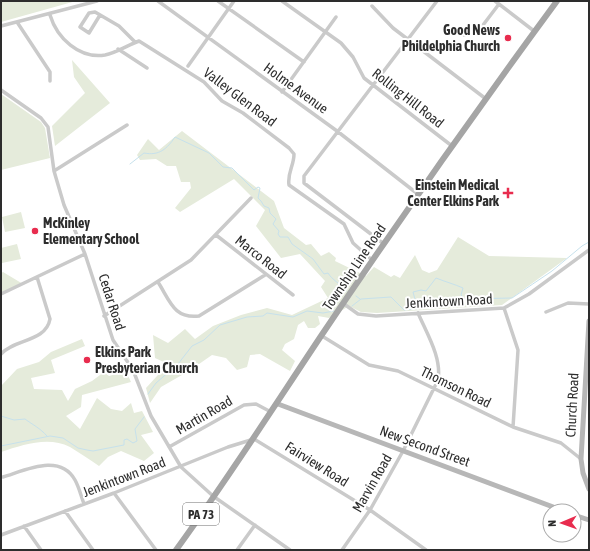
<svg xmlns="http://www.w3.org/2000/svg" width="590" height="551" font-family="'Asap Condensed',sans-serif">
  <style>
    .green { fill: #e5ebdb }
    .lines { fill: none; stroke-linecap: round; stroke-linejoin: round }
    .stream { stroke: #c6e1ec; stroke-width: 1 }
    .street { stroke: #cacaca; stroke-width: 3.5 }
    .secondary { stroke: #b7b7b7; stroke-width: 5 }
    .primary { stroke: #a5a5a5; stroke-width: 6 }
    .poi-dot { fill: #e82c4e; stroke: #fff; stroke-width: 1.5 }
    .labels { text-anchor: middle; stroke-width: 4; stroke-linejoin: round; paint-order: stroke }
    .shield { fill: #fff; stroke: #6c6c6c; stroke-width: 1 }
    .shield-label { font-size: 13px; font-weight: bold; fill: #2d2d2d }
    .poi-label { font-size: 14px; font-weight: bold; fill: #2d2d2d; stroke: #fff; text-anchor: end }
    .street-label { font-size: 14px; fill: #2d2d2d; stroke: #fff }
  </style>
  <rect width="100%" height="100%" fill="#fff"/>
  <path class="green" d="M1,1h75l-75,21z
    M72,60l38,43 -55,43 -3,-20 33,-33 -11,-16z
    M1,94l40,28 4,6 5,30 -49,12z
    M182,131l92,70 10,27 22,17 5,-1 10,12 8,-4 7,6 -1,3 31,15 8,-9 17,10 3,-2 6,3 15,-23 7,15 7,3 8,-3 21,-33 31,19 78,2 -65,47 -125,8 -16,-1 -12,-6 -20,12 -11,-2 2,8 -5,4h-7l-4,-7 -6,4 -4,14 -9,5 -3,6 13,11 -5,10 -30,-17 -10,1 -3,12 -10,3 -11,-12 -14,-3 -23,16 -28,16 -11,16 -4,-15 22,-24 -13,-6 -2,-23 15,8 17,-14 10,10 18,-13 28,-11 26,-7 25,7 36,-17 -7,-11 4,-6 -25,-27 -19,4 -25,-32 9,-16 -31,-31 -54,33 -5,-4 16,-20 -1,-6h-9l-5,-16h-9l-11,-7 -16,1 -3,-5 11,-16 11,11z
    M21,212l4,16 -20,4 -3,-15z
    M17,244l4,15 -19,4 -1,-15z
    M3,272l20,12 -22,10v-21z
    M82,339l3,7 -34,14 4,13 -24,5 3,11 28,1 6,11 7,-12 17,-8 12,-9 5,4 17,-5 5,11 -49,13 -1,12 -15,9 14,13 17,-31 14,11 11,2 9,-8 3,10 8,-2 11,21 -12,3 13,18 -10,8 -23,-10 -13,6 -9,9c-9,-6 -19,-13 -29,-19 -22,-11 -47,-2 -69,5v-66l16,-17 22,-7 12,-10z"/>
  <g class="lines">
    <path class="stream" d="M130,164l14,-11c15,3 23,-4 31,-16l34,16 14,14 9,1 22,22 4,-3 2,1 -2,10 3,3 3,5 5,2 1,5 6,6 -3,5 6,7 -1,3 2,3h8l4,7 21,15 11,15 4,-1c4,7 12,10 18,18
      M356,296l4,3
      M352,306l9,-7 30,-2 13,13 8,-1 4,-6 -3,-11 8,-2 5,1 10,-13c10,4 18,6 27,10l-2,7 4,4 47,-1 40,-27 30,-25 7,-4
      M148,394l8,-11 22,-19 14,-18 12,-6 16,-15 27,-8 16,-1 4,-3 26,4 14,-6 16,2 11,-2
      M1,416l13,4 11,-1c8,6 15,9 22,17
      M1,446l49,-10 13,2 15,10 9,2 6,1 31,-6v-5l3,-1 6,4 4,-2 -2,-12 9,-12"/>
    <path class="street" d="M158,1l179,130 82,64
      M218,1l86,61
      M282,1l59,42 12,14 11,21 88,68
      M495,1l39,30
      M372,6l21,22 93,71
      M50,15c7,23 29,44 55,40 11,-2 23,-10 34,-14l65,41 18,19 21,12 46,35 5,6c0,12 -7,19 -5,31l55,39 9,19 20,18
      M100,15l-11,18 -9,-6 9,-14 6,-1 24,14 16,16
      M17,22l33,50v9
      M1,26l96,-25
      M464,35l13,-2 22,-29
      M118,49l29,19
      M188,66l46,-65
      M1,90l40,28 7,9 6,44 10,34 21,49 28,86 20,30 18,46 30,51 32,29 77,54
      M282,92l54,-75
      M54,171l73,-46
      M216,235l77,60
      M384,244l-80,-61v-7l133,-175
      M158,282c12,19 16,37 41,34l66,-41
      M1,294l84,-40
      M344,304l14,10 18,2 128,-8 25,-14 60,-44
      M504,308l14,42 -5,77
      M546,312l22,-9 21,1
      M104,316l87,-56 60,-62
      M322,336l47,29 29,6 115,56 48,16 20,16
      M1,354c13,-15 45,-12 49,-35l-13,-42
      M169,447l75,-42 12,-1 15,8
      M3,477c23,-7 57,-24 72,3 4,7 6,16 9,24
      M114,493l42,57
      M65,511l28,39
      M24,526l17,24
      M1,535l113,-42 114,-46 26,-8 116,71 56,40
      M237,550l18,-25
      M342,550l28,-40 33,-59 35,-71c4,-22 -11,-46 -20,-67"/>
    <path class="secondary" d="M589,321l-8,138 2,14 6,16
      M278,404l286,107
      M574,515l15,5"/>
    <path class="primary" d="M176,550c51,-70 97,-142 145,-214 76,-113 155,-225 236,-335"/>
  </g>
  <g class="poi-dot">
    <circle cx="508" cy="38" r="4"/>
    <path d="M506 187h4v4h4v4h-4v4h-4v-4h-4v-4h4z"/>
    <circle cx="35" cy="231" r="4"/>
    <circle cx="87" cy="360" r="4"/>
  </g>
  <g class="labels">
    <rect class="shield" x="183" y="503" width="36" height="22" rx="3"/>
    <g class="shield-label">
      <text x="201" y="519">PA 73</text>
    </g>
    <g class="poi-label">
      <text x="500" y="35">Good News<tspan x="500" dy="16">Phildelphia Church</tspan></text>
      <text x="499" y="190">Einstein Medical<tspan x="499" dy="16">Center Elkins Park</tspan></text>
      <text x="43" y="228" text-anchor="start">McKinley<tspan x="43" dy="16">Elementary School</tspan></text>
      <text x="95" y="357" text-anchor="start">Elkins Park<tspan x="95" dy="16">Presbyterian Church</tspan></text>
    </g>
    <g class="street-label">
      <text transform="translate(296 88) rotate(36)" y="5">Holme Avenue</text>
      <text transform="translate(240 97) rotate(37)" y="5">Valley Glen Road</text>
      <text transform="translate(408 98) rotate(38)" y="5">Rolling Hill Road</text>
      <text transform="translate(261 257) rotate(38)" y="5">Marco Road</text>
      <text transform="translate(354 267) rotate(-56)" y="5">Township Line Road</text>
      <text transform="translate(449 301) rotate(-3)" y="5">Jenkintown Road</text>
      <text transform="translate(112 302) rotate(72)" y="5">Cedar Road</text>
      <text transform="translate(456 387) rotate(26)" y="5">Thomson Road</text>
      <text transform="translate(572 405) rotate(-87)" y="5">Church Road</text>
      <text transform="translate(204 415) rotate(-30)" y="5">Martin Road</text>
      <text transform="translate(425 446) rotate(20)" y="5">New Second Street</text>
      <text transform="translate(317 464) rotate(32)" y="5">Fairview Road</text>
      <text transform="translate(124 477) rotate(-21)" y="5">Jenkintown Road</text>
      <text transform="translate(372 483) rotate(-60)" y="5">Marvin Road</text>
    </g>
  </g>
  <rect width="590" height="551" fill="none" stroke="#2d2d2d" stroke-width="4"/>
  <g transform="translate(562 523) rotate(268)"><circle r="19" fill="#ffffff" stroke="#ababab"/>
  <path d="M0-3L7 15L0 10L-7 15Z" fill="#e82c4e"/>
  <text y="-6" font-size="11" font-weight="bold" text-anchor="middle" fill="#2d2d2d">N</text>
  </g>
</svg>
